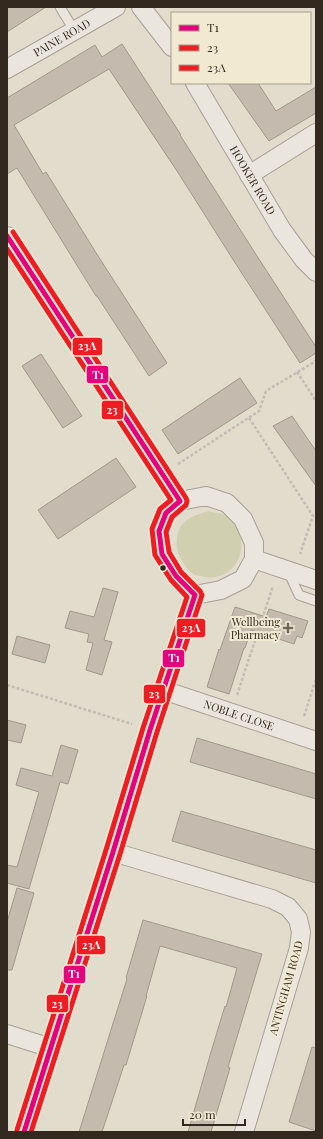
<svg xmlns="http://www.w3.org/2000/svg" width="323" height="1139" font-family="'Playfair Display',serif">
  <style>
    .green { fill: #d0d0b0 }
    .building { fill: #c5baae; stroke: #a1988c }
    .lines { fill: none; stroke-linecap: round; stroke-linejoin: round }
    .lane-casing { stroke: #a7a196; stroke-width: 11 }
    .street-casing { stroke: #a7a196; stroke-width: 20 }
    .path { stroke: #c2bdb5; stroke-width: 2.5; stroke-dasharray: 3 2; stroke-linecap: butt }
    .lane { stroke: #eae6de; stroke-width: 9 }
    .street { stroke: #eae6de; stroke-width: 18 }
    .bus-1-casing { stroke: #f2e9d3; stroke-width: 8 }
    .bus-2-casing { stroke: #f2e9d3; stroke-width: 8 }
    .bus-3-casing { stroke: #f2e9d3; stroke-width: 8 }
    .bus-1 { stroke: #e5007d; stroke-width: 5 }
    .bus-2 { stroke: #ee1d23; stroke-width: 5 }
    .bus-3 { stroke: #ee1d23; stroke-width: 5 }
    .bus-dot { fill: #34291f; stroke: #f2e9d3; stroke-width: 1.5 }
    .poi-dot { fill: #71685c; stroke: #f2e9d3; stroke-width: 1.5 }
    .labels { text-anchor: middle; stroke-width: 4; stroke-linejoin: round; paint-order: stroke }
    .street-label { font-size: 11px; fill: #34291f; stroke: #f2e9d3 }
    .poi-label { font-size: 11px; fill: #34291f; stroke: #f2e9d3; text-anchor: end }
    .line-badge { stroke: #f2e9d3; stroke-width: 1.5 }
    .badge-label { font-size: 11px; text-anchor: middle; font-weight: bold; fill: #fff }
  </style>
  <rect width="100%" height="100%" fill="#e2dccc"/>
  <path class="green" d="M209,511c5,2 11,2 15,4 7,3 11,10 14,16 11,24 -7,50 -33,46 -3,-1 -7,-1 -10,-2 -4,-2 -12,-11 -14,-16 -8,-13 -5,-36 11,-42 5,-3 12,-4 17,-6z"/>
  <path class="building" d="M7,7h39l-39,25z
    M122,44l59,91h-1l75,118 61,94v6l-16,10 -68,-105 -53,-84 -70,-105 -95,56 29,49 3,-2 52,84 69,107 -18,13 -52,-80h-1l-79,-128 -10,6v-76l88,-53 7,12z
    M228,83h30l18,28 40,-24v26l-47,28z
    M41,354l41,62 -19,12 -41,-62z
    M240,378l17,25 -79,51 -16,-24z
    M292,416l24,35v35l-43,-60z
    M116,458l20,29 -78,52 -20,-29z
    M103,588l15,4 -14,48 8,2 -10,33 -16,-5 7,-27 -6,-1 2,-8 -24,-6 5,-17 24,6z
    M235,607l31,10 3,-8 39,12 -6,17 -5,-2 -3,8 -43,-14 -6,18h-1l-15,46 -22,-7 12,-38 1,1z
    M17,636l33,9 -5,18 -33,-9z
    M7,720l19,5 -5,18 -14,-3z
    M197,738l119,36v25l-126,-37z
    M61,745l17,5 -10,34 -8,-2 -31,107 -22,-6v-18l10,2 22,-75 -23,-7 5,-17 31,8z
    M181,811l135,39v33l-144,-42z
    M17,888l17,5 -22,77h-5v-48z
    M143,920l119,34 -34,113 2,1 -19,64h-23l23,-80 14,-46 1,1 11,-39 -77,-22 -14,50h1l-21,69h-2l-22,67h-23l48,-153 -1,-1z
    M312,1047l4,1v83l-27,-9z"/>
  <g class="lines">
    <defs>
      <path id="lane" d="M60,7l14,23
        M288,571l11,24 17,6"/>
      <g id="street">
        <path d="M141,7l31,40"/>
        <path id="s1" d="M7,69l109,-62"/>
        <path id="s2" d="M195,83l87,147 22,30 12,12"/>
        <path d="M249,175l67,-42"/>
        <path d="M7,236l173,265"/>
        <path d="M206,496l21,7 16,16 11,24v16l-11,20 -22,11 -26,5 -19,-19 -14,-22 -3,-23 7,-18 14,-12z"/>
        <path d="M254,559l62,21"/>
        <path id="s3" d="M163,690l153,51"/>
        <path d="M113,852l159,47 16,8 10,12 3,13 -2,16 -55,184"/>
        <path d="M7,1034l44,14"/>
        <path d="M24,1132l89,-280 37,-122 45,-135"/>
      </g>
    </defs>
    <use href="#lane" class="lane-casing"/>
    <use href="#street" class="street-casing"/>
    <path class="path" d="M297,372l19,29
      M249,418l64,98 -13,38
      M178,464l81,-53 7,-20 50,-30
      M7,685l125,39
      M237,695l36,-109
      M304,716l12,-37"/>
    <use href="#lane" class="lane"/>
    <use href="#street" class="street"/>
    <defs>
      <path id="bus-1" d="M7,236l173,265 -14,12 -7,18 3,23 14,22 19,19 -45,135 -37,122 -89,280"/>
      <path id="bus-2" d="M7,249l164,251 -11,9 -8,20 3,26 16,25 16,17 -44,131 -37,122 -89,280"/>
      <path id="bus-3" d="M13,232l173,266 1,3 -1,4 -14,12 -6,15 3,20 12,20 19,19 2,4 -45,137 -37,122 -89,278"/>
    </defs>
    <use href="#bus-1" class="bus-1-casing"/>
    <use href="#bus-2" class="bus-2-casing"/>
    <use href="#bus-3" class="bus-3-casing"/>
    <use href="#bus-1" class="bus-1"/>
    <use href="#bus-2" class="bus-2"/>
    <use href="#bus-3" class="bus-3"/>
  </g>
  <circle class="bus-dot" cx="163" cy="568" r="3.5"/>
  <path class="poi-dot" d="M286 622h4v4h4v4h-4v4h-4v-4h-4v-4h4z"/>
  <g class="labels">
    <g class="street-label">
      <text dy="4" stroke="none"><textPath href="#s1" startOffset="63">PAINE ROAD</textPath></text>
      <text dy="4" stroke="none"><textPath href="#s2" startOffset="113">HOOKER ROAD</textPath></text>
      <text dy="4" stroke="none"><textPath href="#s3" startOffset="80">NOBLE CLOSE</textPath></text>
      <text transform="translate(286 988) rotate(-74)" y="4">ANTINGHAM ROAD</text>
    </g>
    <g class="poi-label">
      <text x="280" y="626">Wellbeing<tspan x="280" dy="13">Pharmacy</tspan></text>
    </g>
  </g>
  <g class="line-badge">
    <rect x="72" y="337" width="31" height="19" rx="4" fill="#ee1d23"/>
    <rect x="86" y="365" width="23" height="19" rx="4" fill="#e5007d"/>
    <rect x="101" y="400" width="23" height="20" rx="4" fill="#ee1d23"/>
    <rect x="176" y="618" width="30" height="20" rx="4" fill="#ee1d23"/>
    <rect x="162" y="649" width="23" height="19" rx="4" fill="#e5007d"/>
    <rect x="143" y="684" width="23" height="20" rx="4" fill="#ee1d23"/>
    <rect x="76" y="935" width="30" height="20" rx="4" fill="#ee1d23"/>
    <rect x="63" y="965" width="23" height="19" rx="4" fill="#e5007d"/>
    <rect x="46" y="994" width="23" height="19" rx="4" fill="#ee1d23"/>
  </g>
  <g class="badge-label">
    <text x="87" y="350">23A</text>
    <text x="98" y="379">T1</text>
    <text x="112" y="414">23</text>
    <text x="191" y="632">23A</text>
    <text x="174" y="662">T1</text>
    <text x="154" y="698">23</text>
    <text x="91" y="949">23A</text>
    <text x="74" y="978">T1</text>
    <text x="57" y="1008">23</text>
  </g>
  <rect width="323" height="1139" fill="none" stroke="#34291f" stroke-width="16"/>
  <rect x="171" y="12" width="140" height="72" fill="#f2e9d3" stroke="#a69c8b"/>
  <rect x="179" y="25" width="20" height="6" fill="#e5007d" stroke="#a69c8b"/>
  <text x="207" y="32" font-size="12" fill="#34291f">T1</text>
  <rect x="179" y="45" width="20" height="6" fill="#ee1d23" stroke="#a69c8b"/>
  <text x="207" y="52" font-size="12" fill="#34291f">23</text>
  <rect x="179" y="65" width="20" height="6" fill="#ee1d23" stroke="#a69c8b"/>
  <text x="207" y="72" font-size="12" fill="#34291f">23A</text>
  <path d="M183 1119v6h62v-6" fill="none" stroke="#34291f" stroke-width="2"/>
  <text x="189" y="1119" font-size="12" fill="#34291f" stroke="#f2e9d3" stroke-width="3" paint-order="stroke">20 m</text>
</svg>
